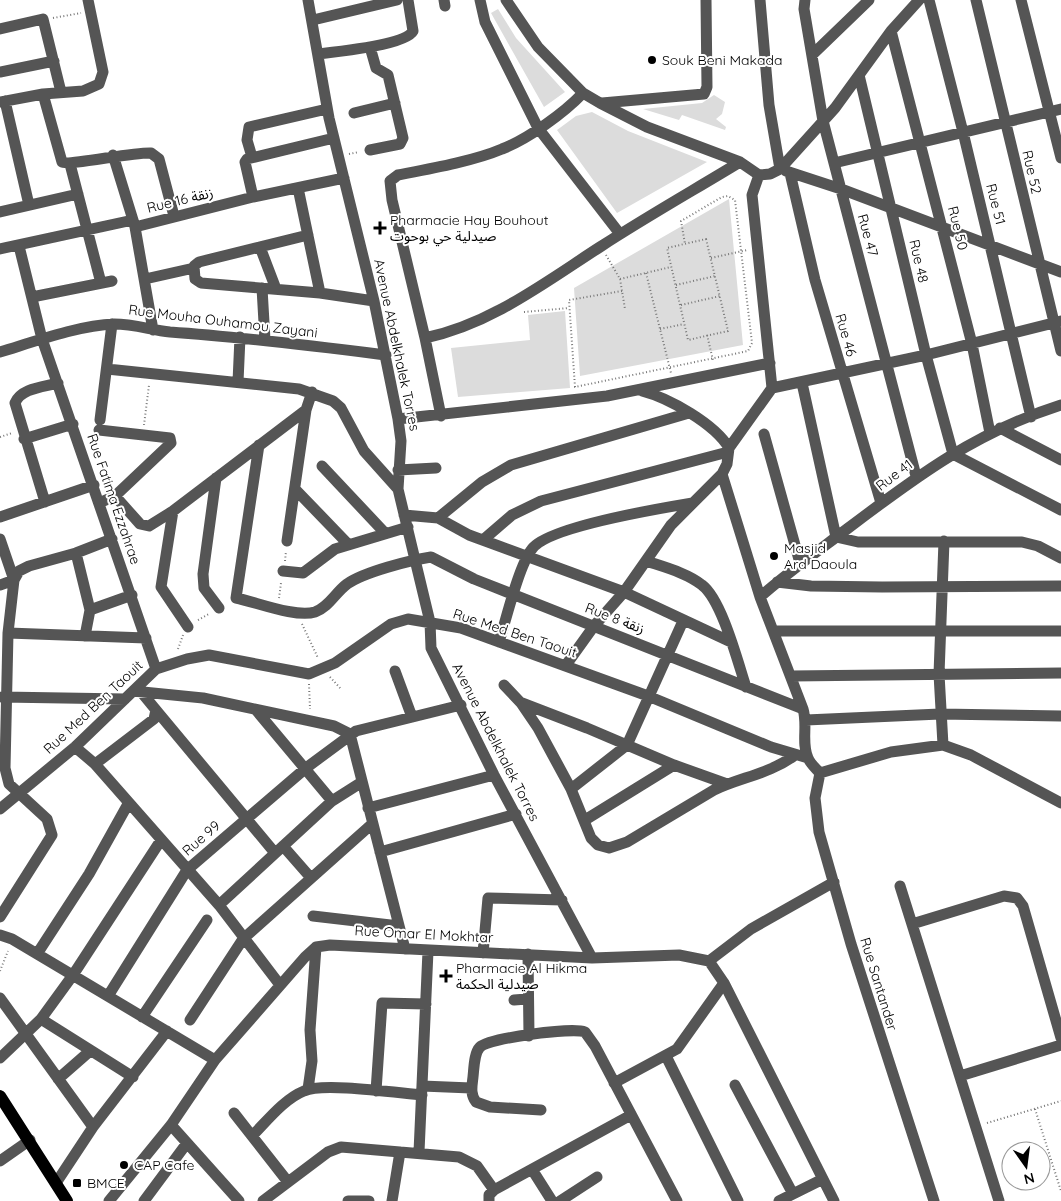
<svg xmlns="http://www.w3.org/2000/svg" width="1061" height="1201" font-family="Quicksand,'Noto Sans Arabic',sans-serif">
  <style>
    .green { fill: #dcdcdc }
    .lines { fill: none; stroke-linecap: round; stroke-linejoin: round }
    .path { stroke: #777; stroke-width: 2; stroke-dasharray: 1 2.5; stroke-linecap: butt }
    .minor { stroke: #555; stroke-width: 11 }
    .major { stroke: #000; stroke-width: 12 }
    .poi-dot { fill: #000; stroke: #fff; stroke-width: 2 }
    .labels { text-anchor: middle; stroke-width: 4; stroke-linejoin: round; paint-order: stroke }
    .poi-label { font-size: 14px; fill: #000; stroke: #fff; text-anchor: start }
    .street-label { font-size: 14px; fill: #000; stroke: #fff }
  </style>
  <rect width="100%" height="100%" fill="#fff"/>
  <path class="green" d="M498,9l18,29 49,54 -21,15 -53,-94z
    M714,95l11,7 -3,12 -6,5 10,8 -1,3 -43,-15 -3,5 -36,-11 59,-6z
    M592,112l36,19 79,31 -90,51 -60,-83 19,-14z
    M729,199l14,146 -163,31 -6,-88z
    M565,311l5,77 -112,9 -7,-49 79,-8 -2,-25z"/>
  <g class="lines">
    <path class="path" d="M53,18l28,-5
      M349,154l10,-2
      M706,239l22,92 -40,9 -21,-92z
      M606,255l14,24 5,30
      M711,258l36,-8
      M646,273l25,100
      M620,279l51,-12
      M676,285l39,-9
      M622,291l-53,9 6,87 173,-36 4,-8 -17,-143 -7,-4 -6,1 -41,24 4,23
      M681,305l39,-9
      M524,312l45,-4
      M660,329l24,-5
      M707,335l6,25
      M144,425l5,-40
      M0,437l12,-4
      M285,561l1,-10
      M279,598l2,-15
      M198,620l11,-6
      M302,624l16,34
      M178,649l5,-14
      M330,677l11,12
      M309,684l1,25
      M0,971l8,-20
      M1035,1109l26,82
      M987,1123l74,-22"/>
    <path class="minor" d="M308,0l21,118 45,183 24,118 3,22 -3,48 32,133 1,26 63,127 98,183
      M444,0l1,6
      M480,0l5,22 53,106 82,106
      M506,0l32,47 45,46 17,10 47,24 93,35 19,13 11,-1 10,-5 55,-61 56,-77 28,-31
      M760,0l9,105 11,64
      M805,0l-1,9 19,112 93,355
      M929,0l34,132 68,285
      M976,0l85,351
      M1021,0l40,158
      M313,20l84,-20
      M0,29l43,-10 18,73
      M891,31l81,313 18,89
      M370,47l6,21 12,7 15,63 -3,6 -30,6
      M318,54c17,-2 88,-9 95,-23l-5,-31
      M812,55l57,-55
      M0,72l54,-11
      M859,75l67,280 27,99 108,56
      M43,94l19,68c6,4 71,-10 89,-9l8,6 15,57
      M5,101l24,104
      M0,102l43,-8 40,-3 16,-7 4,-12 -15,-72
      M602,103l102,-9 3,-7 -1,-87
      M354,113l41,-10
      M113,155l20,65
      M252,157l-5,-17 2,-13 78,-18
      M834,163l227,-54
      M70,164l31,119
      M786,171l55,18 220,83
      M790,173l25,107 66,223
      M759,175l-7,20 20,193
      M298,188l22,105
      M253,197l-8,-35 2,-3 87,-21
      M0,212l78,-18
      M135,227l18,103
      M308,235l-109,27 -5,4 1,13 6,4 119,10 54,8
      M19,246l23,93 114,330
      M260,247l16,42
      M0,249l133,-29 2,7 118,-30 91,-19
      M145,279l49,-11
      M262,288l3,52
      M32,297l80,-16
      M425,338c66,-14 119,-55 175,-91 46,-30 94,-57 140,-85
      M0,352c33,-10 80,-27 114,-28 20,0 37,6 56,8 73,5 144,14 216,23
      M107,369l192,20 34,12 8,7 23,43 34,38
      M238,382l2,-45
      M802,383l34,154 22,5h164l16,4 23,12
      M772,388l154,-33 135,-34
      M642,391c27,7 73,33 87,57
      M441,416l-16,-78 -33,-138 -2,-19 8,-6c31,-6 76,-14 104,-26 26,-10 62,-36 81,-56
      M398,419l209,-23 163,-33
      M100,420l12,-96
      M1000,428l61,32
      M99,430l71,8 1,5 -56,53
      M764,434l36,129
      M24,439l49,-15
      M259,445l-23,153c20,4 60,20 79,14 14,-5 20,-19 32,-28 17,-12 64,-24 84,-27l43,22 329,130
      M322,466l63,67
      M398,470l38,-2
      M722,474l38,123 43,112c5,16 -2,34 5,49 2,5 8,11 12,15
      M216,478l-13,96 1,14 15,20
      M295,489l53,55
      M45,502l-30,-99c6,-15 29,-16 43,-20
      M99,503l16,-7 25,28 9,2 24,-15 133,-101
      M173,511l-12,76 27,40
      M404,515l34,3 31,17 155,57 107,50
      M0,517l94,-32
      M438,518l44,-36 29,-17 178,-52
      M0,539l14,41 -6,53 -3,135 4,16 38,35 5,16 -52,82
      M483,540l29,-25 29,-14 187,-49
      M287,541l19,-131 6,-18
      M76,553l14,57
      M646,561c18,6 41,12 56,24 20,15 36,78 44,102
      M283,571l20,2 32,-24 73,-22
      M777,582l34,4 71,1 179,-1
      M0,585l14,-5 5,-9 10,-5 47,-13 36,-14
      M760,597c28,-25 58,-46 87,-68 70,-53 129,-97 214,-124
      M773,631h288
      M8,633l138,5
      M85,636l5,-26 42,-15
      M499,642c7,-22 20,-77 33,-93 15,-22 130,-41 160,-46
      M566,665l28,-39 30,-34 47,-67 51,-51 5,-10 2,-16 43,-60
      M395,671l17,46
      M791,676l270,-3
      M504,685l17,18 17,25 33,61 20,49 7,7 11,3 18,-6 87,-52c27,-13 56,-16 81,-35
      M133,691l70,7 131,28 16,8
      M2,697l123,2
      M522,703l65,25 87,37 53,19
      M156,710l119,143
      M256,710l76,91
      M806,720l134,-6 121,2
      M350,734l55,215
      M943,745l-4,-71 5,-133
      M75,747l20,17 124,141 61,80
      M95,764l59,-45 2,-9 -14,-17
      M820,773l-5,25 4,34 32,112 83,257
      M820,773l71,-21 52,-7 28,10 90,48
      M571,789l56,-44 56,-124
      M368,808l126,-33
      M0,809l75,-62 81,-78 31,-10 22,-4 100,19 26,-11 56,-39 17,-5 53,9 187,68 123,51 37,11
      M585,820l89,-55
      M283,846l28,32
      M380,852l136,-38
      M900,886l99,315
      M219,905l113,-104 30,-19
      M313,916l86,10
      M912,924l92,-28 13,2 6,8 38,132
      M0,935l12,4 203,121
      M483,953l5,-55 74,2
      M37,954l52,-80 39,-70
      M528,954l1,82
      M709,961l42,-32 83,-47
      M108,996l79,-126 119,-102 50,-37 105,-26
      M0,998l93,129
      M514,1000l13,-1
      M142,1017l65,-97
      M41,1019l92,58
      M190,1020l53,-81 129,-115
      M666,1056l72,145
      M0,1058l41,-39 32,-44 88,-135
      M960,1076l101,-31
      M58,1079l32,-28
      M614,1083l63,-34 47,-66
      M735,1085l58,109
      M422,1086l49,2
      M308,1089l4,-28 -2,-31 6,-83
      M376,1091l6,-88 44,1
      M541,1110l-51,-3 -14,-5c-6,-8 -4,-16 -3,-25 1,-9 1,-24 7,-30 9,-9 93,-20 105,-15l10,14 82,155
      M234,1113l54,69
      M171,1125l68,76
      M252,1136c15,-15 32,-37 52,-45 18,-9 94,2 118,4
      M419,1152l9,-201
      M0,1161l30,-21
      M533,1171l19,30
      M56,1183l37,-56 74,-96
      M109,1201l62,-76 44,-65 90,-103 11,-10 14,-2 262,13 87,-3 30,6 15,22 110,218
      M144,1201l43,-58
      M263,1201l65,-49 13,-5 118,10 18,9 17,24
      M348,1201h21
      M392,1201l8,-49
      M489,1201v-6l5,-5 137,-75
      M560,1201l37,-24
      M779,1201l44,-22"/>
    <path class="major" d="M0,1096l67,105"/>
  </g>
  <g class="poi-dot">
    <circle cx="652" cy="60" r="5"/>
    <path d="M377.5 220.5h5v5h5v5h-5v5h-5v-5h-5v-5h5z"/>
    <circle cx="774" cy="556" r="5"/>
    <path d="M443.5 968.5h5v5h5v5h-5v5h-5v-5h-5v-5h5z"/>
    <circle cx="124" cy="1165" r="5"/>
    <rect x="72" y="1178" width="10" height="10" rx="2.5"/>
  </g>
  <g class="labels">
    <g class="poi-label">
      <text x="662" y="65">Souk Beni Makada</text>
      <text x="390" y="225">Pharmacie Hay Bouhout<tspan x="390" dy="16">صيدلية حي بوحوت</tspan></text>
      <text x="784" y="553">Masjid<tspan x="784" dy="16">Ard Daoula</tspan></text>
      <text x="456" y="973">Pharmacie Al Hikma<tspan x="456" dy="16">صيدلية الحكمة</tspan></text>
      <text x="134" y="1170">CAP Cafe</text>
      <text x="87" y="1188">BMCE</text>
    </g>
    <g class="street-label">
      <text transform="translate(1032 172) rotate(77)" y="5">Rue 52</text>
      <text transform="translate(180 200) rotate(-14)" y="5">Rue 16 زنقة</text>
      <text transform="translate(996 204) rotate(76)" y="5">Rue 51</text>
      <text transform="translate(958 228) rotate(76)" y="5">Rue 50</text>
      <text transform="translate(868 235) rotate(75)" y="5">Rue 47</text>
      <text transform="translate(919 261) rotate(77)" y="5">Rue 48</text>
      <text transform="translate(223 321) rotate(7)" y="5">Rue Mouha Ouhamou Zayani</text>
      <text transform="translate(846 335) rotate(74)" y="5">Rue 46</text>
      <text transform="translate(397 345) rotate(78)" y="5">Avenue Abdelkhalek Torres</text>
      <text transform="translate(894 475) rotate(-37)" y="5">Rue 41</text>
      <text transform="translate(114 499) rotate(71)" y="5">Rue Fatima Ezzahrae</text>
      <text transform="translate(615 618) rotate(21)" y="5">Rue 8 زنقة</text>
      <text transform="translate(515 633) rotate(18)" y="5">Rue Med Ben Taouit</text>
      <text transform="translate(93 707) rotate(-43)" y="5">Rue Med Ben Taouit</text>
      <text transform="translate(496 742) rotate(63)" y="5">Avenue Abdelkhalek Torres</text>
      <text transform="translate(201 838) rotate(-41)" y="5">Rue 99</text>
      <text transform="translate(424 934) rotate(3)" y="5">Rue Omar El Mokhtar</text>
      <text transform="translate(879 984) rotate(73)" y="5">Rue Santander</text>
    </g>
  </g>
  <g transform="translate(1026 1166) rotate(166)"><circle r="24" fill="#ffffff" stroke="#999999"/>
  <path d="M0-4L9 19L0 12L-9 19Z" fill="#000000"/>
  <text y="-8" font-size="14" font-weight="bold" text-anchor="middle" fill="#000000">N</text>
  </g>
</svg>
